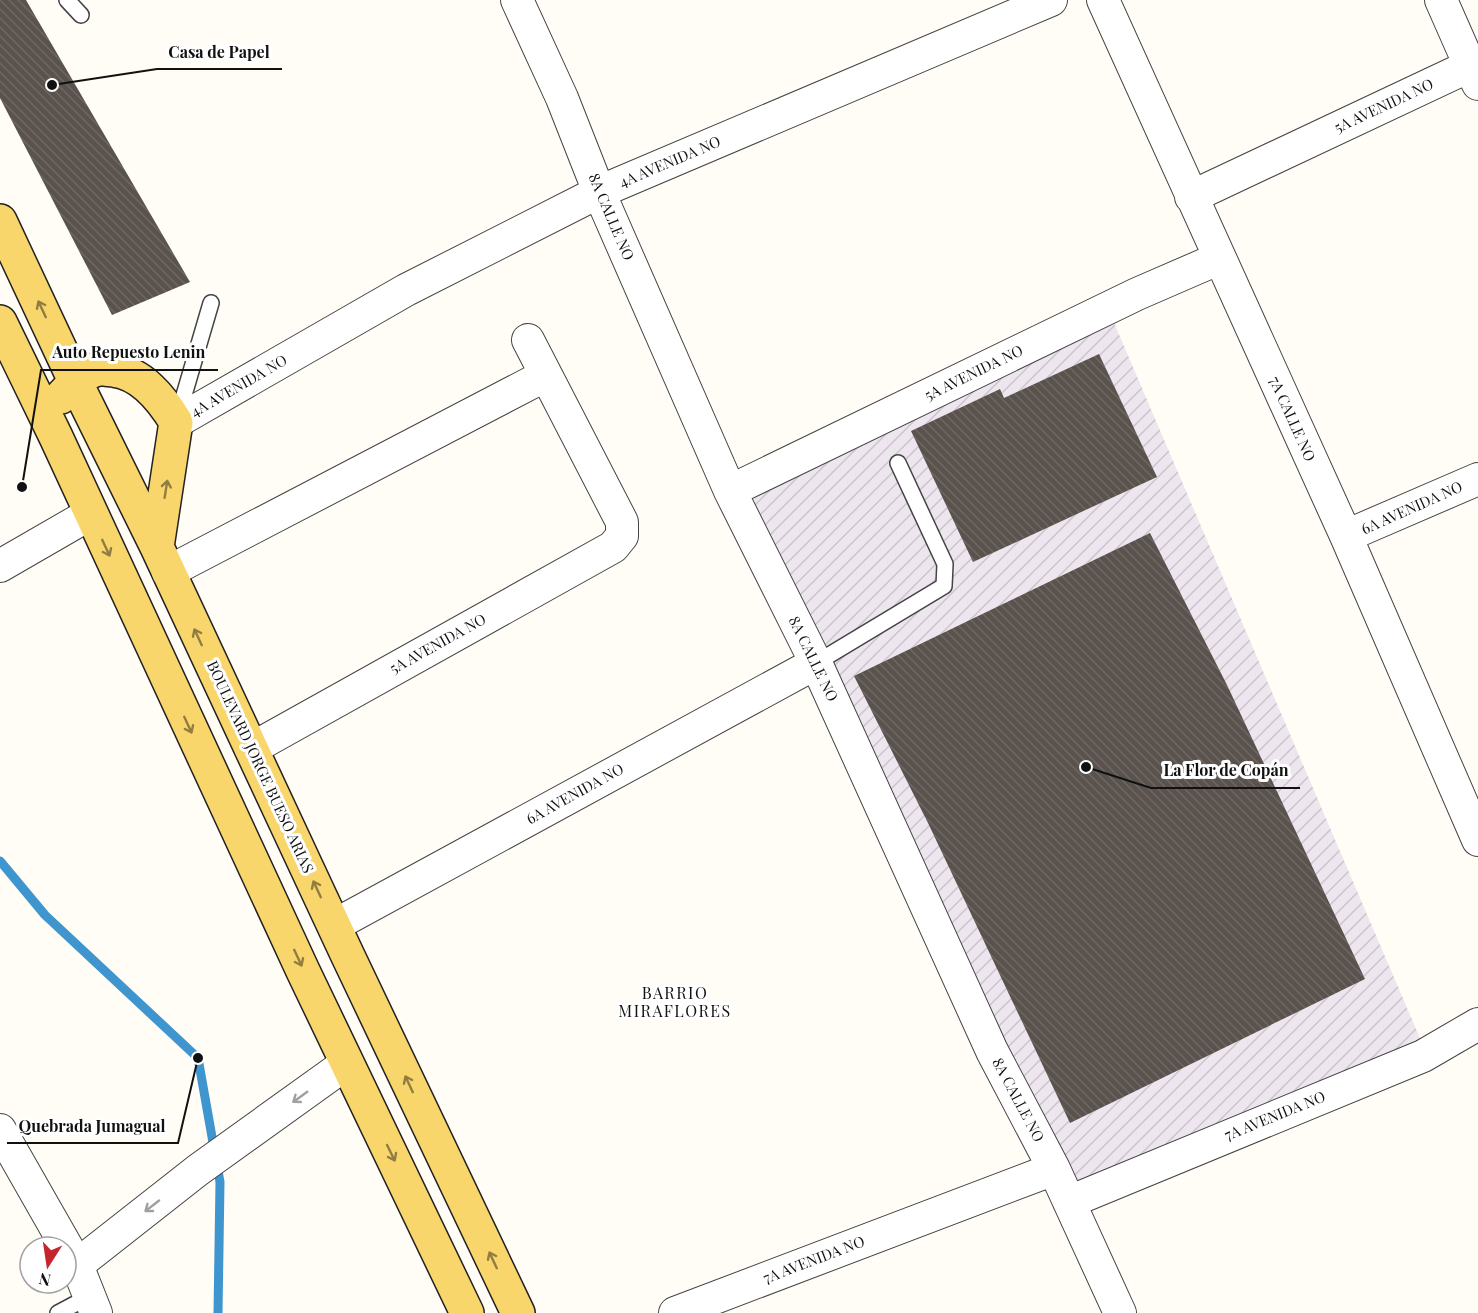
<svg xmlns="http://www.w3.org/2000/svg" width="1478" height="1313" font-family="'Playfair Display',serif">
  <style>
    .industrial { fill: url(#industrial-furrows) }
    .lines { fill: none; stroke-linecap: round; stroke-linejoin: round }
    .stream { stroke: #3f96cf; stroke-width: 9 }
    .building { fill: url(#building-back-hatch) }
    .service-casing { stroke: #444; stroke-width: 18 }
    .minor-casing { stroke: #444; stroke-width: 34 }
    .primary-casing { stroke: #222; stroke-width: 36 }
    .service { stroke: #fff; stroke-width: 15 }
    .minor { stroke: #fff; stroke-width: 32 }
    .primary { stroke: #f9d66b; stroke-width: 33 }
    .oneway { stroke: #917d42 }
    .oneway2 { stroke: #a0a0a0 }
    .labels { text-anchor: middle; stroke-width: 6; stroke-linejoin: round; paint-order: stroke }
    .street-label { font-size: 15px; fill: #111; stroke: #fff }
    .neighbourhood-label { font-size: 16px; letter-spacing: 1.5px; fill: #111; stroke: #fff }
    .leader { fill: none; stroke: #111; stroke-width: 2 }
    .callout-dot { fill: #111; stroke: #fff; stroke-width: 2 }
    .callout-label { font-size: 16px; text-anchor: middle; font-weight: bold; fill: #111; stroke: #fff; stroke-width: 6; stroke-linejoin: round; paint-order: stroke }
  </style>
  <defs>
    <pattern id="industrial-furrows" width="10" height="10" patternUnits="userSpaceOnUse" patternTransform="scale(1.5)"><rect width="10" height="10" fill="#eee6ef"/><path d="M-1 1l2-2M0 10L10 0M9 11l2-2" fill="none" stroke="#cbc4cc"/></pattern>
    <pattern id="building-back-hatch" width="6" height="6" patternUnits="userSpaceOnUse" patternTransform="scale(1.5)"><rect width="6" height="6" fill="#5a524d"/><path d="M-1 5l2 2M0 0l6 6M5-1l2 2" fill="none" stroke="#6d6662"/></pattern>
  </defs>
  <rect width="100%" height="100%" fill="#fffdf5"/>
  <path class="industrial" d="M1106,304l319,746 -352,145 -340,-710z"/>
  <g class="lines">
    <path class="stream" d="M0,861l45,54 153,143 22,124 -2,131"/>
  </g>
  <path class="building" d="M0,0h26l164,282 -78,33 -112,-217z
    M1099,354l58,123 -184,85 -62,-131 89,-42 4,9z
    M1150,533l77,152 138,294 -295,144 -142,-300 -74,-147z"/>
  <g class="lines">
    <defs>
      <path id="service" d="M67,0l14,15
        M177,419l34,-116
        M816,663l128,-77 1,-22 -47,-101
        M58,1313l32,-17"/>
      <path id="minor" d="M517,0l45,98 37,94 131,299 86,172 176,388 62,118 66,144
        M1103,0l243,536 132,304
        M1441,0l37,84
        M1191,197l287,-135
        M176,422l230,-132 193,-98 452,-192
        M730,491l407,-197 83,-36
        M1346,536l132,-57
        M0,566l90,-52
        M168,572l378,-197
        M251,749l362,-202 9,-11v-14l-94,-182
        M335,925l481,-262
        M0,1130l77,135 19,48
        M1069,1202l354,-146 55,-32
        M77,1265l121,-95 149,-107
        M675,1313l379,-144"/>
      <path id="primary" d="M0,221l75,160 82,166 190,407 171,359
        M0,322l56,115 247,534 164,342
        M61,397c10,-11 22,-25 38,-28 3,-1 10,1 14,1 29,3 49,29 63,52l-19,125"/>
    </defs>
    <use href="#service" class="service-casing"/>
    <use href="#minor" class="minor-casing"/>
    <use href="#primary" class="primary-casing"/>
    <use href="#service" class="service"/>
    <use href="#minor" class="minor"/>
    <use href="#primary" class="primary"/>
  </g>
  <defs><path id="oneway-shaft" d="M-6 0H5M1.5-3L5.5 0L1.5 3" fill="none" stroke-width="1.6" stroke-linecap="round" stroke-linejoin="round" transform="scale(1.5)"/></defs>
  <g class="oneway">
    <use href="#oneway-shaft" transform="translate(42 309) rotate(-115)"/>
    <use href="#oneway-shaft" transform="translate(166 489) rotate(-81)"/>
    <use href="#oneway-shaft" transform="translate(106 548) rotate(65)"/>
    <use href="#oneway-shaft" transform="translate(198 637) rotate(-115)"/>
    <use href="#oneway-shaft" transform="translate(188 725) rotate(65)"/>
    <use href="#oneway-shaft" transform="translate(317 889) rotate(-115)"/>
    <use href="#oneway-shaft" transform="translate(298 958) rotate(65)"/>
    <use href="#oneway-shaft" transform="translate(409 1084) rotate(-115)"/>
    <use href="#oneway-shaft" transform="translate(391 1153) rotate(64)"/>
    <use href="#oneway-shaft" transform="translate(493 1260) rotate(-115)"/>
  </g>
  <g class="oneway2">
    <use href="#oneway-shaft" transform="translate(300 1097) rotate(144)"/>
    <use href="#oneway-shaft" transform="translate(152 1206) rotate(142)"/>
  </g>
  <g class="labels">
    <g class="street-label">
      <text transform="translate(1384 106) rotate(-25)" y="5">5A AVENIDA NO</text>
      <text transform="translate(670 162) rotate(-23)" y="5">4A AVENIDA NO</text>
      <text transform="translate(611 217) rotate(67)" y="5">8A CALLE NO</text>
      <text transform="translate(974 373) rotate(-26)" y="5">5A AVENIDA NO</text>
      <text transform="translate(239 386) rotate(-30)" y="5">4A AVENIDA NO</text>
      <text transform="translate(1292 419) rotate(66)" y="5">7A CALLE NO</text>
      <text transform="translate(1412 508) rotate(-24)" y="5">6A AVENIDA NO</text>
      <text transform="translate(438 644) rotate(-29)" y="5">5A AVENIDA NO</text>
      <text transform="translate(813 659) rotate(64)" y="5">8A CALLE NO</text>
      <text transform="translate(260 767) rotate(65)" y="5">BOULEVARD JORGE BUESO ARIAS</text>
      <text transform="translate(575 794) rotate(-29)" y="5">6A AVENIDA NO</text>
      <text transform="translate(1018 1100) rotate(62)" y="5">8A CALLE NO</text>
      <text transform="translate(1275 1116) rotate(-22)" y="5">7A AVENIDA NO</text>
      <text transform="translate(814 1260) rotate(-21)" y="5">7A AVENIDA NO</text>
    </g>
    <g class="neighbourhood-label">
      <text x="675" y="999">BARRIO<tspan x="675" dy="18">MIRAFLORES</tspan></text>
    </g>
  </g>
  <path class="leader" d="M52 85L157 69H282M22 487L41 370H218M1086 767L1151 788H1300M198 1058L178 1143H7"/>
  <g class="callout-dot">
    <circle cx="52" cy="85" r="6"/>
    <circle cx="22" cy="487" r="6"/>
    <circle cx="1086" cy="767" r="6"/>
    <circle cx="198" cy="1058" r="6"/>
  </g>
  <g class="callout-label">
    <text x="219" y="58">Casa de Papel</text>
    <text x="129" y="358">Auto Repuesto Lenin</text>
    <text x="1226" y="776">La Flor de Copán</text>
    <text x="92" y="1132">Quebrada Jumagual</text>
  </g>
  <g transform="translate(48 1265) rotate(192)"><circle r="28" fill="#ffffff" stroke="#a0a0a0" stroke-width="1.5"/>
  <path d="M0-4.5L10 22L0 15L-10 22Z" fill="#c4262e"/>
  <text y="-9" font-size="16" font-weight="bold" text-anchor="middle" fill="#111111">N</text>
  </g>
</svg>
